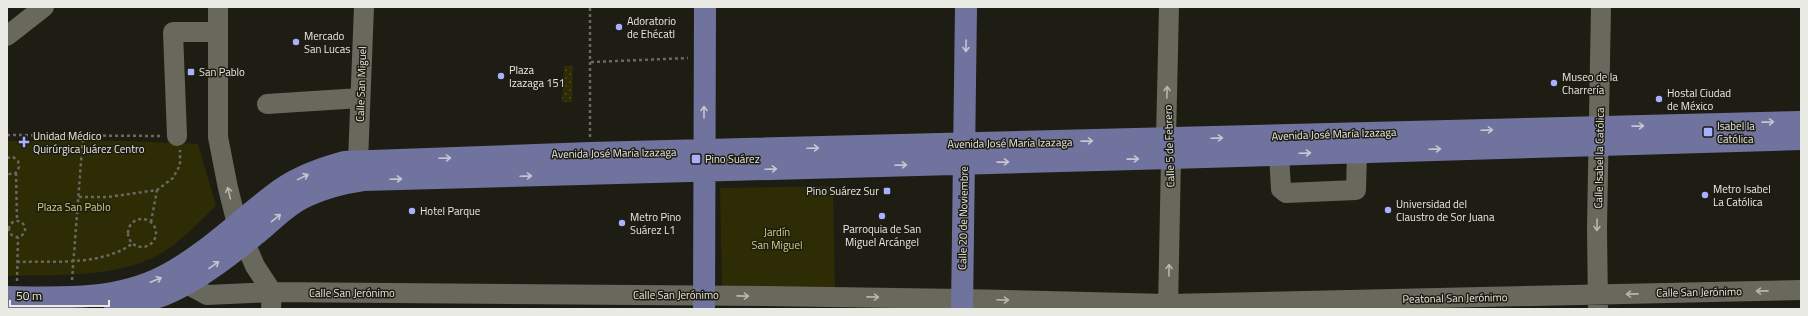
<svg xmlns="http://www.w3.org/2000/svg" width="1808" height="316" font-family="'Titillium Web',sans-serif">
  <style>
    .grass { fill: url(#grass-dots) }
    .park { fill: #2d2c04 }
    .lines { fill: none; stroke-linecap: round; stroke-linejoin: round }
    .path { stroke: #696961; stroke-width: 2.5; stroke-dasharray: 3 3; stroke-linecap: butt }
    .minor { stroke: #68685d; stroke-width: 20 }
    .major { stroke: #70739d; stroke-width: 22 }
    .oneway { stroke: #c5c6cf }
    .oneway2 { stroke: #b6b6ae }
    .poi-dot { fill: #a9b0fc; stroke: #1d1d13; stroke-width: 1.5 }
    .labels { text-anchor: middle; stroke-width: 3; stroke-linejoin: round; paint-order: stroke }
    .poi-label { font-size: 11px; fill: #eaeae4; stroke: #1d1d13; text-anchor: start }
    .street-label { font-size: 11px; fill: #eaeae4; stroke: #1d1d13 }
    .park-label { font-size: 11px; fill: #d1d083; stroke: #1d1d13 }
  </style>
  <defs>
    <pattern id="grass-dots" width="8" height="8" patternUnits="userSpaceOnUse"><rect width="8" height="8" fill="#2d2c04"/><path d="M2 2h.1M6 6h.1" fill="none" stroke="#4c4b28" stroke-width="1.8" stroke-linecap="round"/></pattern>
  </defs>
  <rect width="100%" height="100%" fill="#1d1d13"/>
  <path class="grass" d="M564,66h9l-1,36h-10z"/>
  <path class="park" d="M7,141h120l71,3 18,62c-15,14 -29,29 -45,41 -46,33 -111,27 -164,29z
    M833,186l2,102 -113,2 -2,-102z"/>
  <g class="lines">
    <path class="path" d="M591,62l97,-4
      M7,135l155,1
      M590,137v-130
      M7,158l6,-1 5,4 1,6 -3,6 -7,1 -2,-1
      M16,173l1,47
      M79,197h29l49,-7 16,-12 7,-13v-15
      M128 233a14 14 0 1 1 28 0a14 14 0 1 1-28 0Z
      M9 229a8 8 0 1 1 16 0a8 8 0 1 1-16 0Z
      M151,222l6,-32
      M17,262c38,-1 83,4 115,-18
      M72,280l11,-144
      M17,281l1,-43"/>
    <path class="minor" d="M218,7v130l10,51 9,36 18,42 17,26 -1,17
      M7,36l37,-29
      M267,104l93,-6
      M177,136l-4,-104h45
      M1279,154l2,35 5,4 70,-3 1,-39
      M358,161l6,-154
      M189,282l5,6 13,7 65,-3 492,4 198,3 206,5 633,-14
      M1168,309l3,-151 -5,-19 3,-132
      M1598,309l-1,-82 4,-220"/>
    <path class="major" d="M7,297c53,1 109,4 157,-21 43,-22 78,-59 117,-87 18,-13 41,-21 63,-27l246,-9 1211,-31
      M115,309c20,-5 40,-9 58,-18 31,-15 60,-38 86,-59 15,-13 30,-28 48,-36 18,-9 36,-13 56,-16l808,-22 630,-19
      M704,309l1,-302
      M962,309l4,-302"/>
  </g>
  <defs><path id="oneway-shaft" d="M-6 0H5M1.5-3L5.5 0L1.5 3" fill="none" stroke-width="1.6" stroke-linecap="round" stroke-linejoin="round"/></defs>
  <g class="oneway">
    <use href="#oneway-shaft" transform="translate(966 46) rotate(91)"/>
    <use href="#oneway-shaft" transform="translate(704 112) rotate(-90)"/>
    <use href="#oneway-shaft" transform="translate(1768 122) rotate(-1)"/>
    <use href="#oneway-shaft" transform="translate(1638 126) rotate(-1)"/>
    <use href="#oneway-shaft" transform="translate(1487 130) rotate(-2)"/>
    <use href="#oneway-shaft" transform="translate(1217 138) rotate(-2)"/>
    <use href="#oneway-shaft" transform="translate(1087 141) rotate(-1)"/>
    <use href="#oneway-shaft" transform="translate(813 148) rotate(-2)"/>
    <use href="#oneway-shaft" transform="translate(1435 149) rotate(-2)"/>
    <use href="#oneway-shaft" transform="translate(1305 153) rotate(-2)"/>
    <use href="#oneway-shaft" transform="translate(445 158) rotate(-2)"/>
    <use href="#oneway-shaft" transform="translate(1133 159) rotate(-1)"/>
    <use href="#oneway-shaft" transform="translate(1003 162) rotate(-1)"/>
    <use href="#oneway-shaft" transform="translate(901 165) rotate(-2)"/>
    <use href="#oneway-shaft" transform="translate(771 169) rotate(-2)"/>
    <use href="#oneway-shaft" transform="translate(526 176) rotate(-2)"/>
    <use href="#oneway-shaft" transform="translate(303 177) rotate(-26)"/>
    <use href="#oneway-shaft" transform="translate(396 179) rotate(-2)"/>
    <use href="#oneway-shaft" transform="translate(276 218) rotate(-39)"/>
    <use href="#oneway-shaft" transform="translate(214 265) rotate(-35)"/>
    <use href="#oneway-shaft" transform="translate(156 280) rotate(-23)"/>
  </g>
  <g class="oneway2">
    <use href="#oneway-shaft" transform="translate(1167 92) rotate(-89)"/>
    <use href="#oneway-shaft" transform="translate(229 193) rotate(-104)"/>
    <use href="#oneway-shaft" transform="translate(1597 225) rotate(91)"/>
    <use href="#oneway-shaft" transform="translate(1169 270) rotate(-89)"/>
    <use href="#oneway-shaft" transform="translate(1762 291) rotate(179)"/>
    <use href="#oneway-shaft" transform="translate(1632 294) rotate(179)"/>
    <use href="#oneway-shaft" transform="translate(743 296) rotate(1)"/>
    <use href="#oneway-shaft" transform="translate(873 297) rotate(1)"/>
    <use href="#oneway-shaft" transform="translate(1003 300) rotate(2)"/>
  </g>
  <g class="poi-dot">
    <circle cx="619" cy="27" r="4"/>
    <circle cx="296" cy="42" r="4"/>
    <rect x="187" y="68" width="8" height="8" rx="2"/>
    <circle cx="501" cy="76" r="4"/>
    <circle cx="1554" cy="83" r="4"/>
    <circle cx="1659" cy="99" r="4"/>
    <rect x="1703" y="127" width="10" height="10" rx="2"/>
    <path d="M22 136h4v4h4v4h-4v4h-4v-4h-4v-4h4z"/>
    <rect x="691" y="154" width="10" height="10" rx="2"/>
    <rect x="883" y="187" width="8" height="8" rx="2"/>
    <circle cx="1705" cy="195" r="4"/>
    <circle cx="1388" cy="210" r="4"/>
    <circle cx="412" cy="211" r="4"/>
    <circle cx="882" cy="216" r="4"/>
    <circle cx="622" cy="223" r="4"/>
  </g>
  <g class="labels">
    <g class="poi-label">
      <text x="627" y="25">Adoratorio<tspan x="627" dy="13">de Ehécatl</tspan></text>
      <text x="304" y="40">Mercado<tspan x="304" dy="13">San Lucas</tspan></text>
      <text x="509" y="74">Plaza<tspan x="509" dy="13">Izazaga 151</tspan></text>
      <text x="199" y="76">San Pablo</text>
      <text x="1562" y="81">Museo de la<tspan x="1562" dy="13">Charrería</tspan></text>
      <text x="1667" y="97">Hostal Ciudad<tspan x="1667" dy="13">de México</tspan></text>
      <text x="1717" y="130">Isabel la<tspan x="1717" dy="13">Católica</tspan></text>
      <text x="33" y="140">Unidad Médico<tspan x="33" dy="13">Quirúrgica Juárez Centro</tspan></text>
      <text x="705" y="163">Pino Suárez</text>
      <text x="1713" y="193">Metro Isabel<tspan x="1713" dy="13">La Católica</tspan></text>
      <text x="879" y="195" text-anchor="end">Pino Suárez Sur</text>
      <text x="1396" y="208">Universidad del<tspan x="1396" dy="13">Claustro de Sor Juana</tspan></text>
      <text x="420" y="215">Hotel Parque</text>
      <text x="630" y="221">Metro Pino<tspan x="630" dy="13">Suárez L1</tspan></text>
      <text x="882" y="233" text-anchor="middle">Parroquia de San<tspan x="882" dy="13">Miguel Arcángel</tspan></text>
    </g>
    <g class="street-label">
      <text transform="translate(361 84) rotate(-88)" y="4">Calle San Miguel</text>
      <text transform="translate(1334 134) rotate(-2)" y="4">Avenida José María Izazaga</text>
      <text transform="translate(1010 143) rotate(-1)" y="4">Avenida José María Izazaga</text>
      <text transform="translate(1169 146) rotate(-92)" y="4">Calle 5 de Febrero</text>
      <text transform="translate(614 153) rotate(-1)" y="4">Avenida José María Izazaga</text>
      <text transform="translate(1599 158) rotate(-89)" y="4">Calle Isabel la Católica</text>
      <text transform="translate(963 218) rotate(-89)" y="4">Calle 20 de Noviembre</text>
      <text transform="translate(1699 292) rotate(-1)" y="4">Calle San Jerónimo</text>
      <text x="352" y="297">Calle San Jerónimo</text>
      <text x="676" y="299">Calle San Jerónimo</text>
      <text transform="translate(1455 298) rotate(-1)" y="4">Peatonal San Jerónimo</text>
    </g>
    <g class="park-label">
      <text x="74" y="211">Plaza San Pablo</text>
      <text x="777" y="236">Jardín<tspan x="777" dy="13">San Miguel</tspan></text>
    </g>
  </g>
  <rect width="1808" height="316" fill="none" stroke="#eaeae4" stroke-width="16"/>
  <path d="M10 300v6h99v-6" fill="none" stroke="#eaeae4" stroke-width="2"/>
  <text x="16" y="300" font-size="12" fill="#eaeae4" stroke="#1d1d13" stroke-width="3" paint-order="stroke">50 m</text>
</svg>
